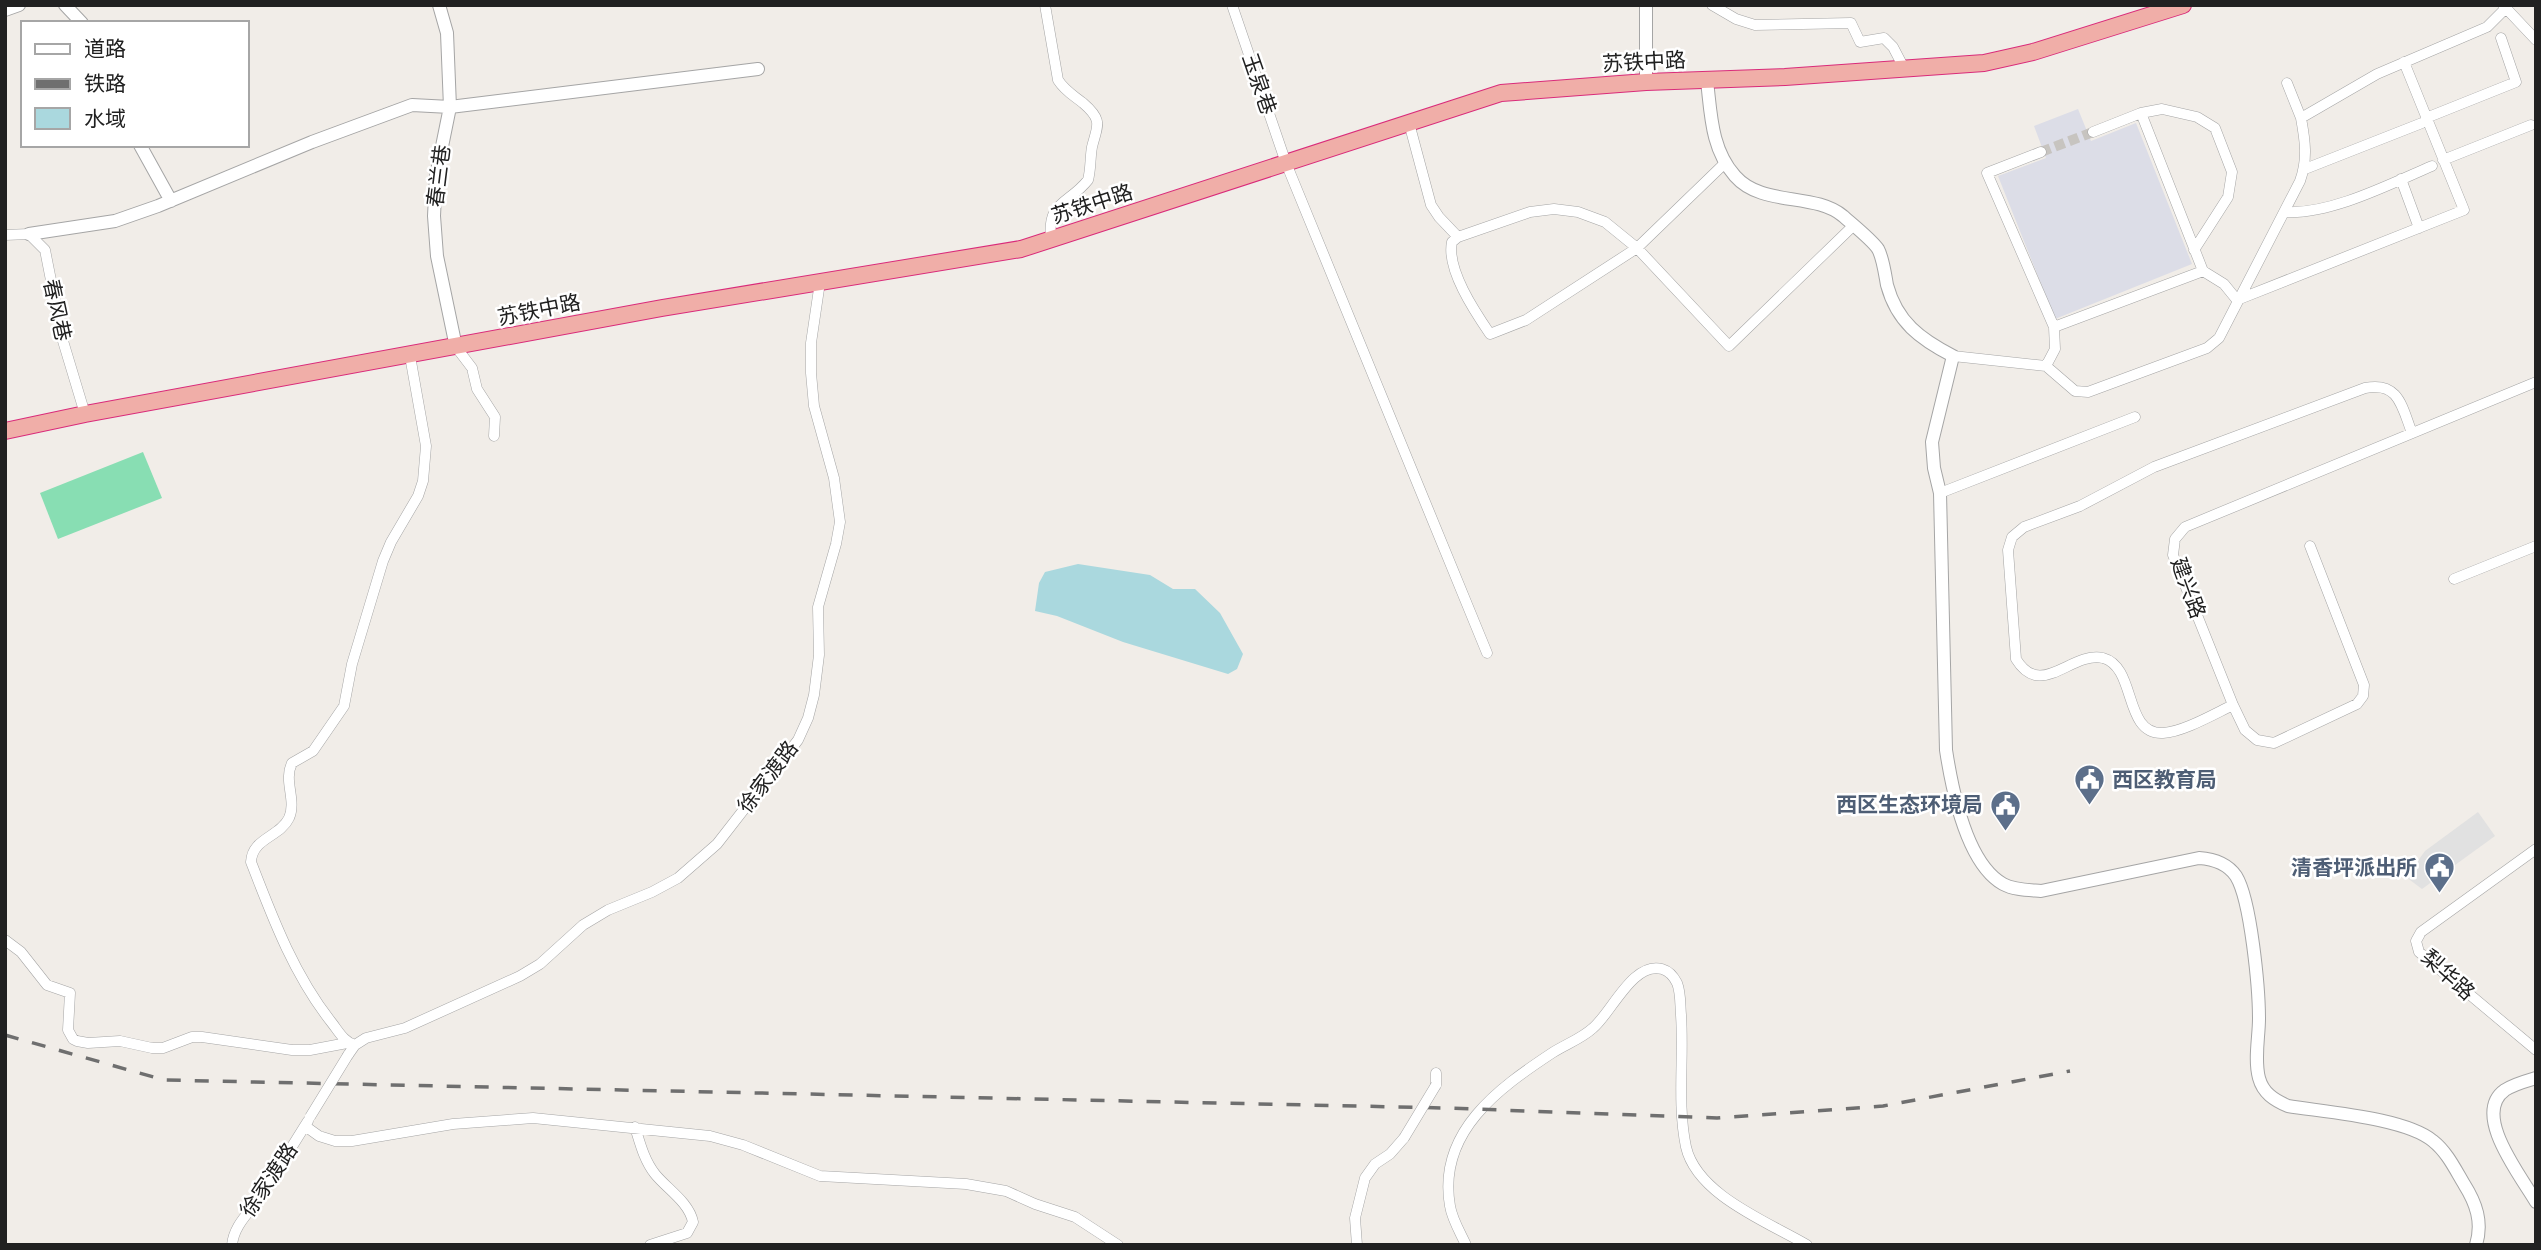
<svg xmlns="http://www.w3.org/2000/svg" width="2541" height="1250" font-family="'Space Grotesk','Noto Sans SC',sans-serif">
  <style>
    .pitch { fill: #88deb3 }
    .parking { fill: #e1e1e1 }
    .plaza { fill: #dcdde7 }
    .water { fill: #aad8de }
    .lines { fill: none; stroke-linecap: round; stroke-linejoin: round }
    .minor-tunnel { stroke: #c7c4c0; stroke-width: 10; stroke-dasharray: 10 5; stroke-linecap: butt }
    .minor-casing { stroke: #a5a5a5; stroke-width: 11 }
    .tertiary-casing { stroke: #a5a5a5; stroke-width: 14 }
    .trunk-casing { stroke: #d92b7a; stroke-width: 18 }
    .minor { stroke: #fff; stroke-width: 10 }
    .tertiary { stroke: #fff; stroke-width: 12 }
    .trunk { stroke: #f0aea8; stroke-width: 16 }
    .rail { stroke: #6f6f6f; stroke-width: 3.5; stroke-dasharray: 14 14; stroke-linecap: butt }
    .minor-bridge-casing { stroke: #a5a5a5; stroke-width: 11; stroke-linecap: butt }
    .minor-bridge { stroke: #fff; stroke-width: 10 }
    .labels { text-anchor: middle; stroke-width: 5; stroke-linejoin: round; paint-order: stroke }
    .street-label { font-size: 21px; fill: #212121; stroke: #fff }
    .service-label { font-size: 21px; font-weight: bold; fill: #4e5e75; stroke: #fff; text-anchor: end }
  </style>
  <rect width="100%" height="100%" fill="#f1ede8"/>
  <path class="pitch" d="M143,452l19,46 -104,41 -18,-46z"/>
  <path class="parking" d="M2478,812l17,24 -73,53 -16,-12 19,-26z"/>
  <path class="plaza" d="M2078,109l13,32 45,-18 56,141 -137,55 -57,-143 48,-18 -12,-32z"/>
  <path class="water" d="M1078,564l72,11 23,14h22l25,24 23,41 -6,15 -9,5 -105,-32 -66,-26 -22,-5 4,-28 6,-11z"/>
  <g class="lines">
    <path class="minor-tunnel" d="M2041,152l52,-20"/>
    <defs>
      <path id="minor" d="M1045,5l13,75c7,11 15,15 25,23 21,18 14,23 9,44 -2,11 -1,22 -4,33 -20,25 -41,21 -37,59
        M1232,5l54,158 201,490
        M1712,5l24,14 19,6 96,-2 9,19 24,-4 9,9 11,21
        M2503,5l33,35
        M2287,83l14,35
        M2141,113l21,-4 35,8 18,11 17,44 -4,25 -34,53
        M2426,118l90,-36 -15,-44
        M1409,123l22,82 8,12 19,20
        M2041,152l-54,21 67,154 1,22 -9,17
        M2443,160l88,-35
        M1725,163l-88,85 -111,72 -36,14c-15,-22 -44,-65 -38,-92l6,-5 72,-25 24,-3 24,3 27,10 32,26 92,98 124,-120
        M2305,169l117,-46
        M2401,179l18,49
        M2285,212c45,3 105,-28 147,-46
        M5,235l24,-1 16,16 18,91 22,73
        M2203,271l21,13 13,16 227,-90 -60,-148
        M2054,327l149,-56 -62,-158 -48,19
        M456,347l16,21 5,21 18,28 -1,19
        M1953,356l93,10 29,25 13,1 119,-44 12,-10 81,-157c8,-22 5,-41 1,-63l76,-44 110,-47 19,-19
        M1940,493l195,-76
        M2310,546l54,139 -1,11 -6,8 -83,39 -17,-3 -12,-10 -12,-25 -60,-150 2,-16 10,-12 351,-145
        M2454,579l82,-33
        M2233,705c-19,9 -50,27 -70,28 -40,2 -26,-66 -60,-75 -32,-7 -62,42 -87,1l-8,-109 4,-13 12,-10 56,-21 74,-39 211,-79c34,-7 37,19 47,45
        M2536,849l-115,83 -5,9 3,11 117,98
        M5,940l16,12 26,33 23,8 -2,37 5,9 4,2 11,2 32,-2 32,7h11l29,-11h10l90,13h18l37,-7
        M355,1045c-11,-3 -16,-13 -23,-22 -38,-48 -59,-104 -81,-161 1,-24 29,-25 38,-44 8,-18 -6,-37 3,-55l21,-12 31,-45 8,-42 31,-103 8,-19 27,-46 5,-15 3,-35 -16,-90
        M348,1055l7,-10 11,-7 39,-10 115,-52 20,-12 43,-39 25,-15 44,-18 26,-14 39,-34 81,-104 10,-22 6,-23 5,-40 -1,-48 18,-63 4,-22 -6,-44 -20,-72 -3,-33v-30l9,-61
        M1436,1073v12
        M305,1126l14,10 16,5h17l101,-17 80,-6 177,18 33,9 77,31 146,8 40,7 29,13 40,13 43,28
        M635,1127c5,16 9,33 20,47 12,15 34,28 38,48l-6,11 -37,12
        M232,1245c2,-20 17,-32 28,-48 17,-25 32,-51 48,-76
        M1357,1245l-2,-27 10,-40 10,-14 15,-10 14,-16
        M1466,1245c-6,-13 -14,-26 -16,-39 -13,-74 49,-118 102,-153 14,-9 29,-14 41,-25 19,-16 40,-67 69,-59 7,2 12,8 15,14 4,10 3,21 4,32 3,43 -4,89 5,132 11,48 82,75 121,98"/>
      <path id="tertiary" d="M65,5l17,18
        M439,5l8,28 3,74 -14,69 -2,40 3,40 19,91
        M1646,5v77
        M5,10l14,-5
        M1707,81c4,33 4,68 28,95 27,31 79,16 108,40 9,8 29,24 35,33 5,9 7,25 9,36 10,37 33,54 66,71l-21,86 2,26 6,25 6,257c6,39 20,113 57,134 11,6 25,6 38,7l158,-33c15,1 28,5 37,18 15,24 23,113 23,143 0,18 -5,40 0,59 4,15 15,22 29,28 37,6 118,12 145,35 14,11 22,28 31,43 12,19 19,38 12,61
        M140,145l31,56
        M29,234l86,-13 43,-15 154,-64 100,-37 38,2 308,-38
        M2536,1078c-10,3 -22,6 -31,12 -34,24 16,86 31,112"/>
      <path id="trunk" d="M5,431l80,-17 577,-106 359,-59 480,-156 145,-11 139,-5 199,-14 49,-11 150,-47"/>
    </defs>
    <use href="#minor" class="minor-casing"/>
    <use href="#tertiary" class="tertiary-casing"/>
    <use href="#trunk" class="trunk-casing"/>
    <use href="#minor" class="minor"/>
    <use href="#tertiary" class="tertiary"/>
    <use href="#trunk" class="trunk"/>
    <path class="rail" d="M5,1035l159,45 1282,28 271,10 166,-12 187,-35"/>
    <defs>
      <path id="minor-bridge" d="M310,1117l38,-62
        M1404,1138l32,-53"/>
    </defs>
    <use href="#minor-bridge" class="minor-bridge-casing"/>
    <use href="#minor-bridge" class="minor-bridge"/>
  </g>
  <defs>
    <symbol id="civic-pin" viewBox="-11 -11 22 30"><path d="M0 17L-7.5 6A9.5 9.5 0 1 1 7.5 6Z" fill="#5c6f8a" stroke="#fff"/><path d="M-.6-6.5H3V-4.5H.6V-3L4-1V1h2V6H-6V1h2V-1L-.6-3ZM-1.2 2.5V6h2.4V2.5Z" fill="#fff"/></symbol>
  </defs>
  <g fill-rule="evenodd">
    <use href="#civic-pin" x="2072" y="762" width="35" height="47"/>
    <use href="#civic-pin" x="1988" y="788" width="35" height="47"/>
    <use href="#civic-pin" x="2422" y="850" width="35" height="47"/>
  </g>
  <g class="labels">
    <g class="street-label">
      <text transform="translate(1644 62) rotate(-3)" y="7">苏铁中路</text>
      <text transform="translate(1259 84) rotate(71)" y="7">玉泉巷</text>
      <text transform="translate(439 176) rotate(-83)" y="7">春兰巷</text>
      <text transform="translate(1092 204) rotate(-18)" y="7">苏铁中路</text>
      <text transform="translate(57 310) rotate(78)" y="7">春风巷</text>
      <text transform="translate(539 310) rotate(-11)" y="7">苏铁中路</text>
      <text transform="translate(2188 588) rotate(70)" y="7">建兴路</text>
      <text transform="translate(768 777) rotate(-53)" y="7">徐家渡路</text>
      <text transform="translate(2448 975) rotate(42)" y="7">梨华路</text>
      <text transform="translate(269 1180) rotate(-56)" y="7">徐家渡路</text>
    </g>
    <g class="service-label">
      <text x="2112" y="787" text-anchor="start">西区教育局</text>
      <text x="1983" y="812">西区生态环境局</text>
      <text x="2417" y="875">清香坪派出所</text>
    </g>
  </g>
  <rect width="2541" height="1250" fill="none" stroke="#212121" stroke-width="14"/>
  <rect x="21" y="21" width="228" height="126" fill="#ffffff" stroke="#a6a6a6" stroke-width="2"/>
  <rect x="35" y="44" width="35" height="10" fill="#ffffff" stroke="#a6a6a6" stroke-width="2"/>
  <text x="84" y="56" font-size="21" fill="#212121">道路</text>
  <rect x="35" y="79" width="35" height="10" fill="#6f6f6f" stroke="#a6a6a6" stroke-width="2"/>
  <text x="84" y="91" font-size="21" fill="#212121">铁路</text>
  <rect x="35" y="108" width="35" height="21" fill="#aad8de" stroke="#a6a6a6" stroke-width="2"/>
  <text x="84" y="126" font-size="21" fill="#212121">水域</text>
</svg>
